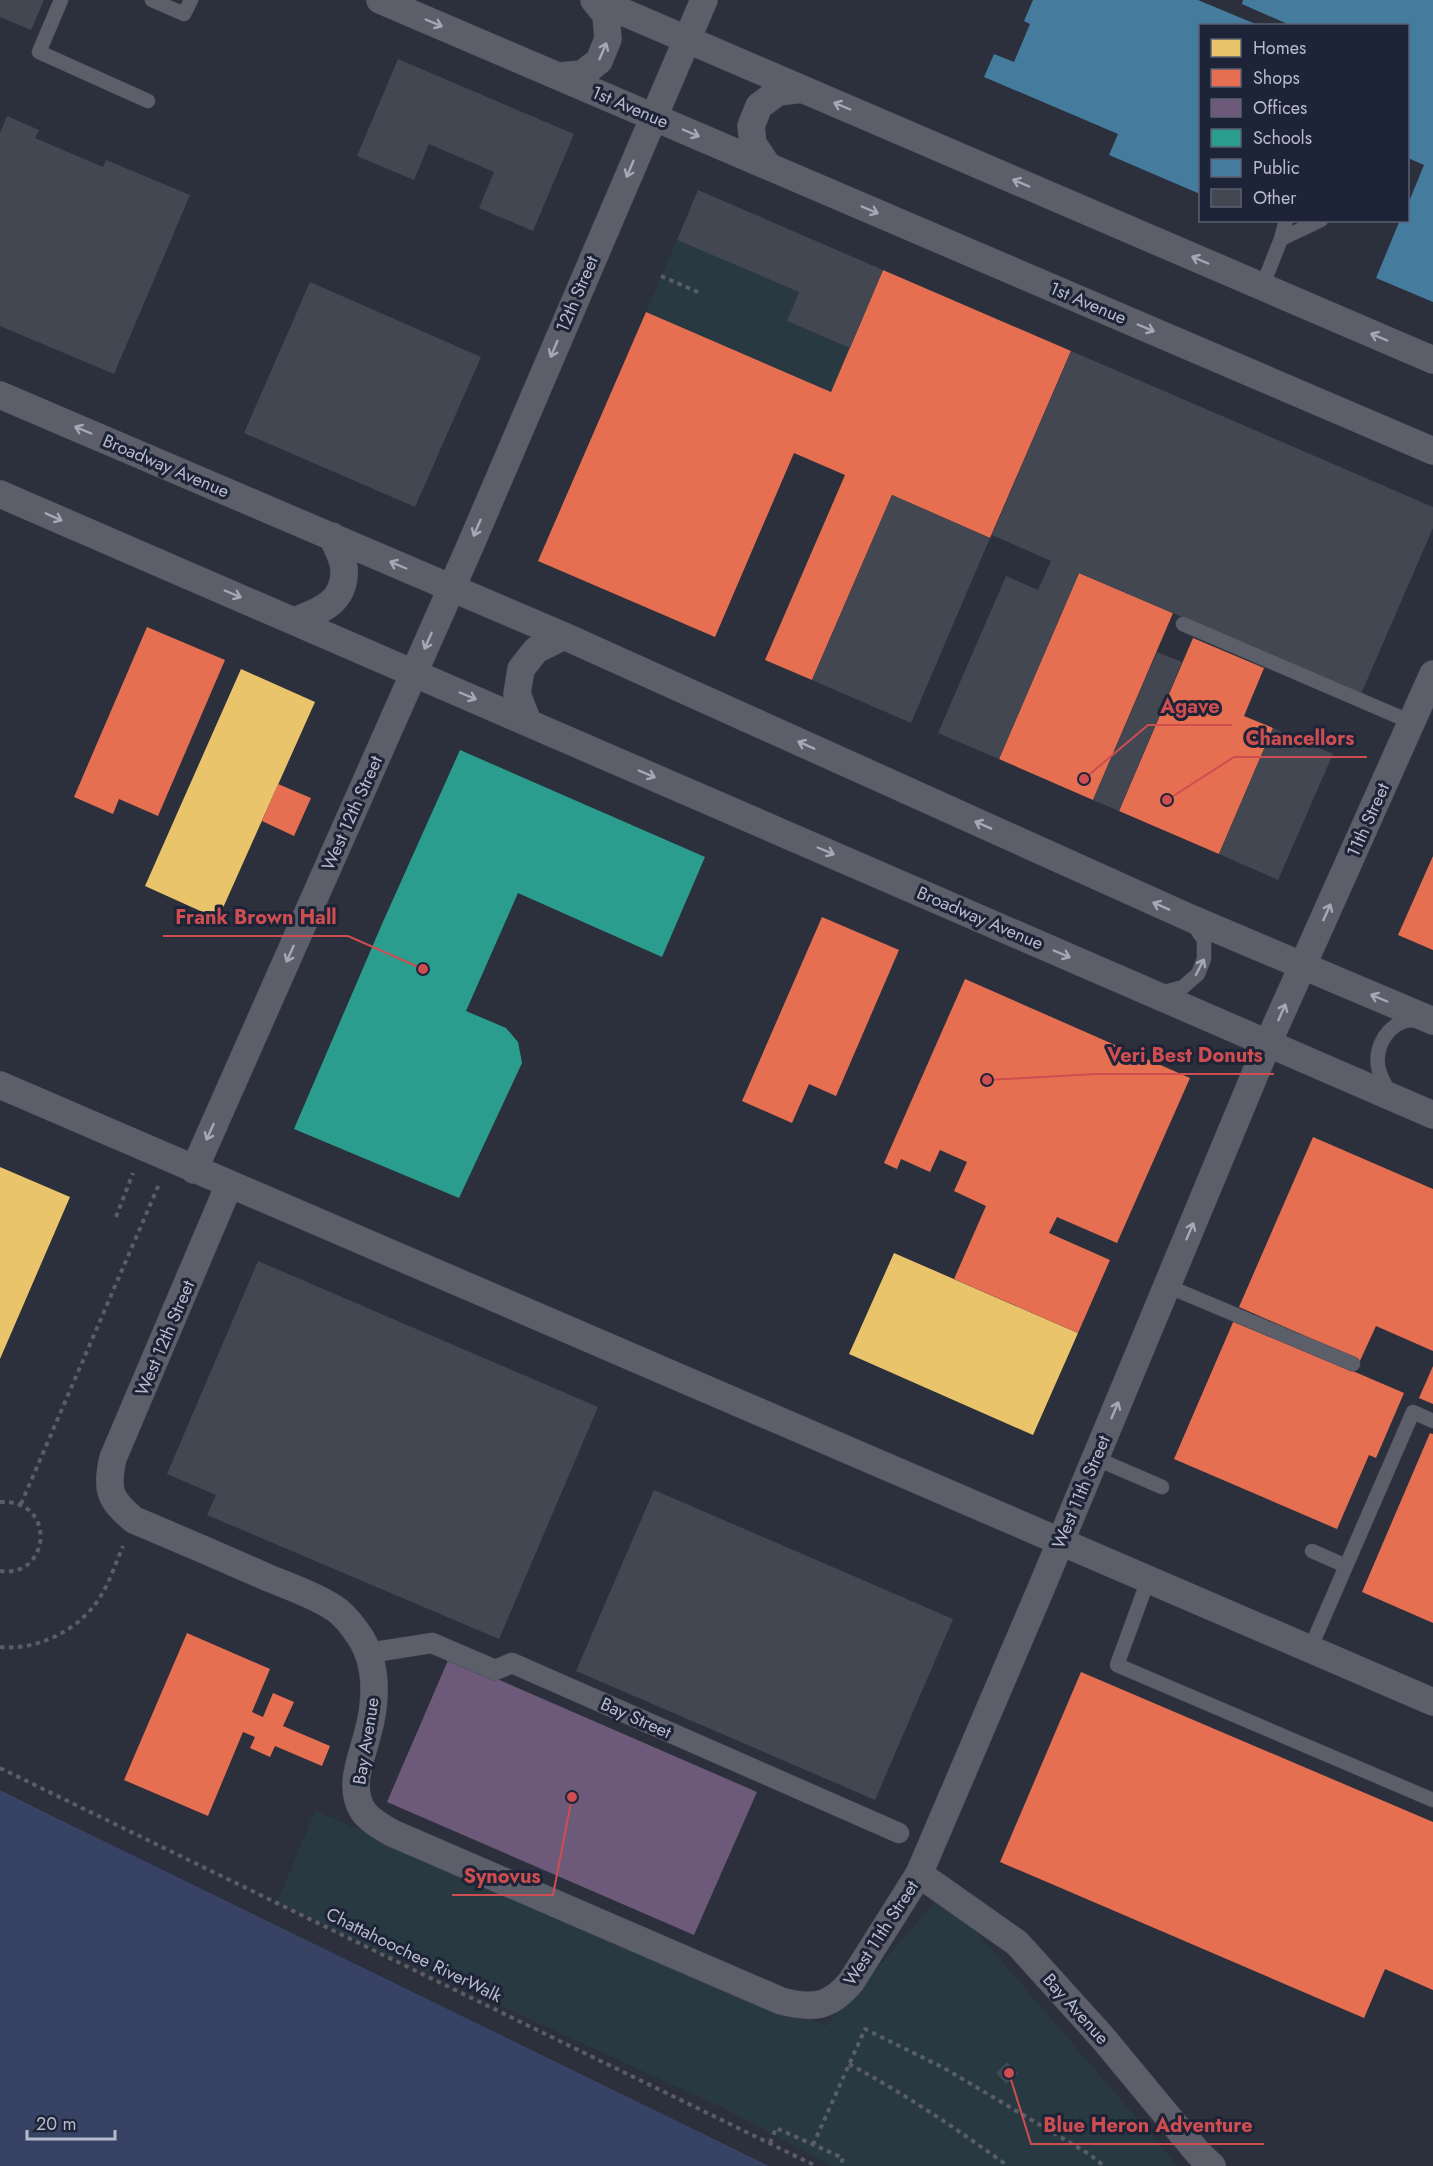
<svg xmlns="http://www.w3.org/2000/svg" width="1433" height="2166" font-family="Jost,sans-serif">
  <style>
    .green { fill: #283942 }
    .water { fill: #384265 }
    .homes { fill: #e9c46a }
    .shops { fill: #e76f51 }
    .offices { fill: #6d597a }
    .schools { fill: #2a9d8f }
    .public { fill: #457b9d }
    .building { fill: #434751 }
    .lines { fill: none; stroke-linecap: round; stroke-linejoin: round }
    .service-casing { stroke: #484b55; stroke-width: 15 }
    .pedestrian-casing { stroke: #484b55; stroke-width: 21 }
    .minor-casing { stroke: #484b55; stroke-width: 28 }
    .path { stroke: #5a5d65; stroke-width: 4; stroke-dasharray: 4.5 4.5; stroke-linecap: butt }
    .service { stroke: #5c5f69; stroke-width: 14 }
    .pedestrian { stroke: #5c5f69; stroke-width: 20 }
    .minor { stroke: #5c5f69; stroke-width: 27 }
    .oneway { stroke: #a5a9b7 }
    .labels { text-anchor: middle; stroke-width: 6; stroke-linejoin: round; paint-order: stroke }
    .street-label { font-size: 18px; fill: #b7bbcb; stroke: #1e2437 }
    .leader { fill: none; stroke: #ce4d51; stroke-width: 2 }
    .callout-dot { fill: #ce4d51; stroke: #1e2437; stroke-width: 2 }
    .callout-label { font-size: 20px; text-anchor: middle; font-weight: bold; fill: #ce4d51; stroke: #1e2437; stroke-width: 6; stroke-linejoin: round; paint-order: stroke }
  </style>
  <rect width="100%" height="100%" fill="#2b303c"/>
  <path class="green" d="M677,240l122,52 -12,29 63,27 -19,44 -185,-80z
    M315,1811l511,215 117,-133 235,273h-346l-109,-58 -446,-205z"/>
  <path class="water" d="M0,1790l40,20 729,356h-769z"/>
  <path class="homes" d="M241,669l74,33 -97,217 -73,-33z
    M0,1167l70,30 -70,162z
    M894,1253l184,80 -45,102 -184,-81z"/>
  <path class="shops" d="M883,270l188,81 -81,187 -98,-43 -80,185 -47,-20 80,-185 -51,-22 -79,184 -177,-76 108,-249 185,80z
    M1079,573l94,40 -80,187 -94,-41z
    M147,627l78,33 -67,156 -39,-17 -6,15 -39,-17z
    M1193,638l71,30 -20,48 29,12 -54,126 -100,-43z
    M278,784l33,14 -17,38 -32,-15z
    M1433,856v94l-35,-15z
    M822,917l77,33 -63,146 -27,-12 -17,39 -50,-22z
    M965,979l225,99 -73,165 -60,-26 -8,16 61,27 -32,73 -124,-54 32,-73 -32,-15 13,-29 -27,-12 -10,22 -29,-13 -4,10 -13,-6z
    M1313,1137l120,52v162l-57,-25 -17,37 -58,-25 2,-3 -64,-28z
    M1234,1320l170,73 -28,65 -7,-3 -32,74 -163,-70z
    M1433,1366v38l-14,-6z
    M1430,1433l3,1v189l-71,-31z
    M187,1633l83,36 -18,43 11,5 10,-24 21,9 -11,24 47,20 -8,20 -47,-20 -5,11 -20,-9 5,-11 -12,-5 -35,84 -84,-36z
    M1081,1672l352,150v168l-48,-21 -21,49 -364,-156z"/>
  <path class="offices" d="M449,1658l308,134 -63,143 -307,-133z"/>
  <path class="schools" d="M460,750l245,107 -43,100 -144,-64 -52,118 40,17 12,14 4,21 -63,135 -165,-69 88,-205z"/>
  <path class="public" d="M1033,0h165l60,25 -58,1v168l-91,-39 9,-21 -134,-57 10,-23 20,8 16,-38 -6,-3z
    M1243,0h190v302l-57,-24 24,-58h8v-16l16,-39 -16,-7v-132h-116l-50,-22z"/>
  <path class="building" d="M0,0h44l-13,30 -31,-13z
    M398,59l176,75 -41,97 -54,-23 15,-36 -65,-28 -15,36 -57,-24z
    M7,116l32,14 -4,8 68,29 3,-7 84,35 -76,179 -114,-48v-193z
    M698,190l185,80 -33,78 -63,-27 12,-29 -122,-52z
    M310,282l171,75 -66,150 -171,-74z
    M1071,351l362,156v21l-72,166 -282,-121 -80,186 -61,-26 68,-157 32,14 13,-29 -59,-26z
    M892,495l98,43 -79,185 -99,-43z
    M1157,652l25,10 -63,149 -26,-11z
    M1273,728l60,26 -55,126 -59,-26z
    M258,1261l340,146 -99,232 -292,-124 9,-20 -49,-21z
    M654,1490l299,129 -78,181 -299,-129z
    M1007,2062l11,11 -12,11 -10,-11z"/>
  <g class="lines">
    <defs>
      <path id="service" d="M61,0l-22,52 109,49
        M152,0l32,14 7,-14
        M1281,239l40,-19
        M1262,287l19,-48 5,-19
        M1183,624l228,98
        M1161,993l22,-6 15,-13 6,-15v-19l-11,-16
        M1390,1093c-3,-6 -7,-11 -9,-17 -9,-21 1,-47 24,-55 4,-1 10,-1 14,-1
        M1167,1286l186,78
        M1095,1458l67,29
        M1312,1551l34,15
        M1148,1580l-31,85 316,135
        M1310,1649l103,-237 20,9"/>
      <path id="pedestrian" d="M368,1653l64,-10 63,27 17,-7 387,170"/>
      <path id="minor" d="M380,0l1053,451
        M595,0l838,360
        M559,76l23,-2 17,-13 9,-22 -2,-24 -12,-15
        M768,166l-15,-22 -2,-18 8,-20 19,-14 25,-3
        M0,395l564,241 626,282 243,103
        M0,494l1433,621
        M294,621c27,-10 52,-19 50,-53 -1,-10 -8,-22 -12,-32
        M528,722l-11,-28 4,-25 15,-19 28,-14
        M0,1085l1433,617
        M194,1170l277,-626 233,-544
        M229,1185l-116,273c-7,32 -4,41 21,62 43,18 87,37 130,56 23,10 49,18 70,32 8,5 17,16 22,23 23,30 21,71 11,105 -6,24 -19,51 -4,75 7,10 19,16 29,22l389,168c32,8 48,7 70,-19l68,-108 121,-283 228,-548 165,-369
        M919,1874l98,69 85,94 97,117 13,12"/>
    </defs>
    <use href="#service" class="service-casing"/>
    <use href="#pedestrian" class="pedestrian-casing"/>
    <use href="#minor" class="minor-casing"/>
    <path class="path" d="M661,276l39,17
      M116,1217l17,-44
      M0,1502c58,-3 50,77 0,69
      M21,1504l139,-322
      M0,1647c39,4 83,-19 102,-53 9,-15 14,-32 21,-48
      M0,1768l816,398
      M849,2064c56,30 108,65 159,102
      M770,2143l6,-15 67,30 -3,8
      M813,2145l52,-116 79,39 145,86 15,12"/>
    <use href="#service" class="service"/>
    <use href="#pedestrian" class="pedestrian"/>
    <use href="#minor" class="minor"/>
  </g>
  <defs><path id="oneway-shaft" d="M-6 0H5M1.5-3L5.5 0L1.5 3" fill="none" stroke-width="1.6" stroke-linecap="round" stroke-linejoin="round" transform="scale(1.5)"/></defs>
  <g class="oneway">
    <use href="#oneway-shaft" transform="translate(434 23) rotate(23)"/>
    <use href="#oneway-shaft" transform="translate(603 51) rotate(-67)"/>
    <use href="#oneway-shaft" transform="translate(842 106) rotate(-157)"/>
    <use href="#oneway-shaft" transform="translate(691 133) rotate(23)"/>
    <use href="#oneway-shaft" transform="translate(630 169) rotate(113)"/>
    <use href="#oneway-shaft" transform="translate(1021 183) rotate(-157)"/>
    <use href="#oneway-shaft" transform="translate(870 210) rotate(23)"/>
    <use href="#oneway-shaft" transform="translate(1200 260) rotate(-157)"/>
    <use href="#oneway-shaft" transform="translate(1146 328) rotate(23)"/>
    <use href="#oneway-shaft" transform="translate(1379 337) rotate(-157)"/>
    <use href="#oneway-shaft" transform="translate(554 349) rotate(113)"/>
    <use href="#oneway-shaft" transform="translate(83 430) rotate(-157)"/>
    <use href="#oneway-shaft" transform="translate(54 517) rotate(24)"/>
    <use href="#oneway-shaft" transform="translate(477 528) rotate(113)"/>
    <use href="#oneway-shaft" transform="translate(398 565) rotate(-157)"/>
    <use href="#oneway-shaft" transform="translate(233 594) rotate(23)"/>
    <use href="#oneway-shaft" transform="translate(428 641) rotate(114)"/>
    <use href="#oneway-shaft" transform="translate(468 696) rotate(23)"/>
    <use href="#oneway-shaft" transform="translate(806 745) rotate(-156)"/>
    <use href="#oneway-shaft" transform="translate(647 774) rotate(23)"/>
    <use href="#oneway-shaft" transform="translate(983 825) rotate(-156)"/>
    <use href="#oneway-shaft" transform="translate(826 851) rotate(23)"/>
    <use href="#oneway-shaft" transform="translate(1161 906) rotate(-156)"/>
    <use href="#oneway-shaft" transform="translate(1327 912) rotate(-66)"/>
    <use href="#oneway-shaft" transform="translate(290 954) rotate(114)"/>
    <use href="#oneway-shaft" transform="translate(1062 954) rotate(23)"/>
    <use href="#oneway-shaft" transform="translate(1200 967) rotate(-63)"/>
    <use href="#oneway-shaft" transform="translate(1379 998) rotate(-157)"/>
    <use href="#oneway-shaft" transform="translate(1282 1012) rotate(-66)"/>
    <use href="#oneway-shaft" transform="translate(210 1132) rotate(114)"/>
    <use href="#oneway-shaft" transform="translate(1190 1231) rotate(-67)"/>
    <use href="#oneway-shaft" transform="translate(1115 1410) rotate(-67)"/>
  </g>
  <g class="labels">
    <g class="street-label">
      <text transform="translate(630 107) rotate(23)" y="6">1st Avenue</text>
      <text transform="translate(577 294) rotate(-67)" y="6">12th Street</text>
      <text transform="translate(1088 303) rotate(23)" y="6">1st Avenue</text>
      <text transform="translate(166 466) rotate(23)" y="6">Broadway Avenue</text>
      <text transform="translate(352 813) rotate(-66)" y="6">West 12th Street</text>
      <text transform="translate(1368 820) rotate(-66)" y="6">11th Street</text>
      <text transform="translate(980 918) rotate(23)" y="6">Broadway Avenue</text>
      <text transform="translate(165 1338) rotate(-67)" y="6">West 12th Street</text>
      <text transform="translate(1081 1492) rotate(-67)" y="6">West 11th Street</text>
      <text transform="translate(636 1718) rotate(24)" y="6">Bay Street</text>
      <text transform="translate(366 1741) rotate(-81)" y="6">Bay Avenue</text>
      <text transform="translate(881 1933) rotate(-57)" y="6">West 11th Street</text>
      <text transform="translate(414 1955) rotate(26)" y="6">Chattahoochee RiverWalk</text>
      <text transform="translate(1076 2009) rotate(48)" y="6">Bay Avenue</text>
    </g>
  </g>
  <path class="leader" d="M1084 779L1148 725H1232M1167 800L1234 757H1367M423 969L348 936H163M987 1080L1095 1074H1274M572 1797L553 1895H452M1009 2073L1031 2144H1264"/>
  <g class="callout-dot">
    <circle cx="1084" cy="779" r="6"/>
    <circle cx="1167" cy="800" r="6"/>
    <circle cx="423" cy="969" r="6"/>
    <circle cx="987" cy="1080" r="6"/>
    <circle cx="572" cy="1797" r="6"/>
    <circle cx="1009" cy="2073" r="6"/>
  </g>
  <g class="callout-label">
    <text x="1190" y="713">Agave</text>
    <text x="1300" y="745">Chancellors</text>
    <text x="256" y="924">Frank Brown Hall</text>
    <text x="1185" y="1062">Veri Best Donuts</text>
    <text x="502" y="1883">Synovus</text>
    <text x="1148" y="2132">Blue Heron Adventure</text>
  </g>
  <rect x="1199" y="24" width="210" height="198" fill="#1e2437" stroke="#5b6072" stroke-width="1.5"/>
  <rect x="1211" y="39" width="30" height="18" fill="#e9c46a" stroke="#5b6072" stroke-width="1.5"/>
  <text x="1253" y="54" font-size="18" fill="#b7bbcb">Homes</text>
  <rect x="1211" y="69" width="30" height="18" fill="#e76f51" stroke="#5b6072" stroke-width="1.5"/>
  <text x="1253" y="84" font-size="18" fill="#b7bbcb">Shops</text>
  <rect x="1211" y="99" width="30" height="18" fill="#6d597a" stroke="#5b6072" stroke-width="1.5"/>
  <text x="1253" y="114" font-size="18" fill="#b7bbcb">Offices</text>
  <rect x="1211" y="129" width="30" height="18" fill="#2a9d8f" stroke="#5b6072" stroke-width="1.5"/>
  <text x="1253" y="144" font-size="18" fill="#b7bbcb">Schools</text>
  <rect x="1211" y="159" width="30" height="18" fill="#457b9d" stroke="#5b6072" stroke-width="1.5"/>
  <text x="1253" y="174" font-size="18" fill="#b7bbcb">Public</text>
  <rect x="1211" y="189" width="30" height="18" fill="#434751" stroke="#5b6072" stroke-width="1.5"/>
  <text x="1253" y="204" font-size="18" fill="#b7bbcb">Other</text>
  <path d="M27 2130v9h88v-9" fill="none" stroke="#b7bbcb" stroke-width="3"/>
  <text x="36" y="2130" font-size="18" fill="#b7bbcb" stroke="#1e2437" stroke-width="4.5" paint-order="stroke">20 m</text>
</svg>
